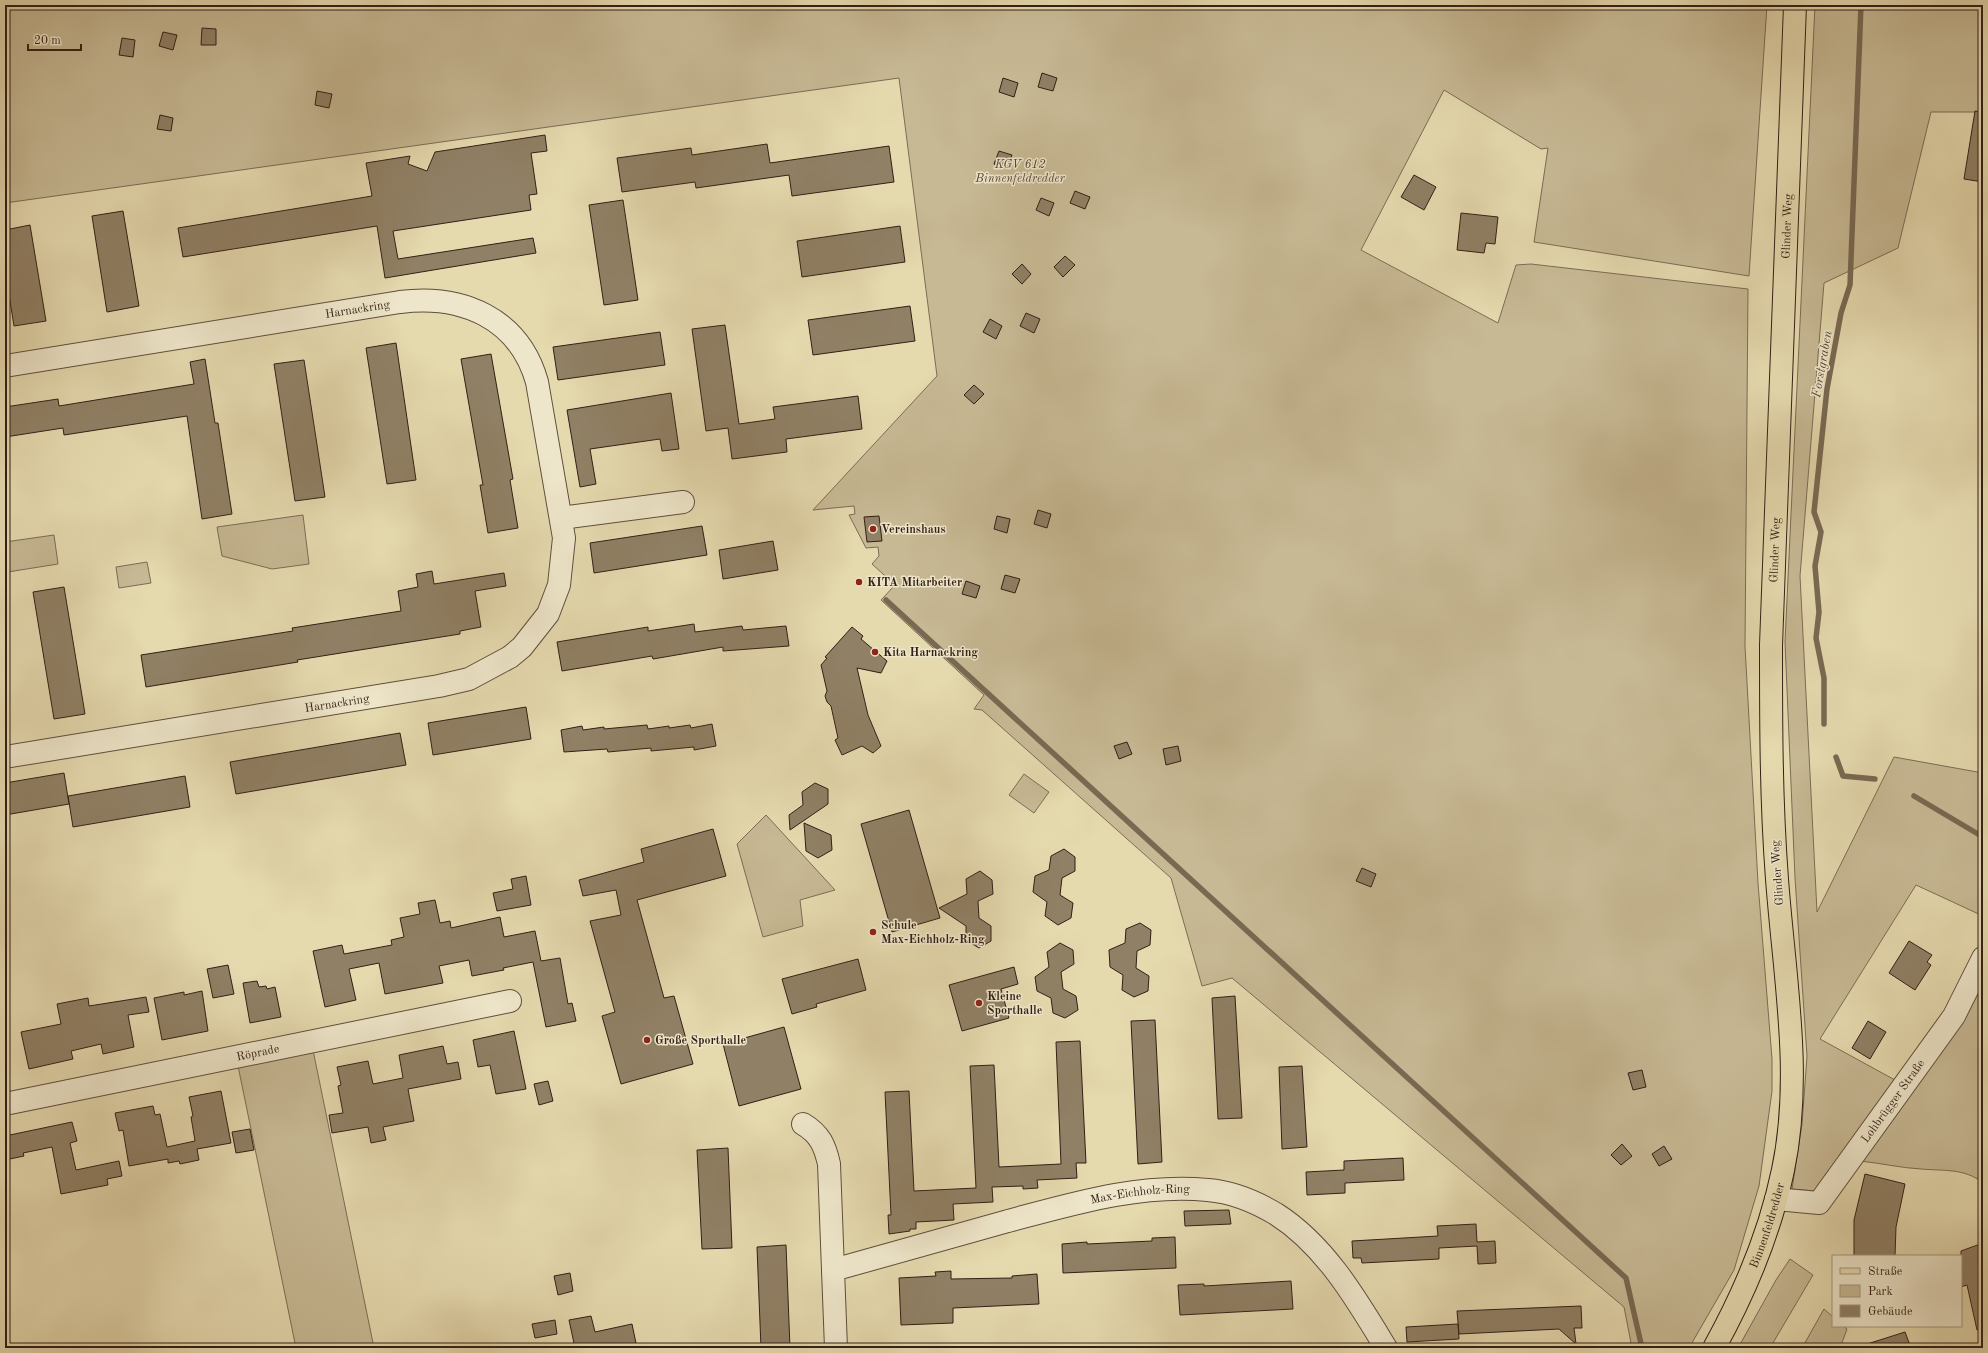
<svg xmlns="http://www.w3.org/2000/svg" width="1988" height="1353" font-family="'Old Standard TT',serif">
  <style>
    .green { fill: #c7b994; stroke: #7d6c55 }
    .lines { fill: none; stroke-linecap: round; stroke-linejoin: round }
    .stream { stroke: #796952; stroke-width: 5.5 }
    .building { fill: #908065; stroke: #331f16 }
    .minor-casing { stroke: #604e3c; stroke-width: 24 }
    .major-casing { stroke: #331f16; stroke-width: 24 }
    .minor { stroke: #eee6ca; stroke-width: 22 }
    .major { stroke: #e5d9ae; stroke-width: 22 }
    .poi-dot { fill: #8f2418; stroke: #eee6ca; stroke-width: 1.5 }
    .labels { text-anchor: middle; stroke-width: 3; stroke-linejoin: round; paint-order: stroke }
    .park-label { font-size: 12px; font-style: italic; fill: #584636; stroke: #eee6ca }
    .street-label { font-size: 12px; fill: #331f16; stroke: #eee6ca }
    .poi-label { font-size: 12px; font-weight: bold; fill: #331f16; stroke: #eee6ca; text-anchor: start }
    .water-label { font-size: 13px; font-style: italic; fill: #5c4a39; stroke: #eee6ca }
  </style>
  <rect width="100%" height="100%" fill="#e5d9ae"/>
  <filter id="stains"><feTurbulence type="fractalNoise" baseFrequency=".005" numOctaves="4"/><feColorMatrix values="0 0 0 0 .2 0 0 0 0 .09 0 0 0 0 .02 0 0 0 .5 -.17"/></filter>
  <radialGradient id="worn" r=".72"><stop offset=".6" stop-color="#630" stop-opacity="0"/><stop offset="1" stop-color="#630" stop-opacity=".3"/></radialGradient>
  <path class="green" d="M5,5h1762l-18,271 -215,-34 14,-94 -7,1 -97,-59 -83,160 137,73 18,-58 15,-1 217,25 -3,357 13,237 14,176v32l-13,95 -25,84 -45,78h-24l-1,-2 -6,2h-26l-8,-41 -392,-329 -30,8 -31,-108 -189,-168 -8,-1 10,-14 -103,-95 14,-15 -23,-21 7,-8 -1,-9 -12,1 -17,-33 6,-1 -1,-8 -41,4 124,-134 -38,-298 -894,125z
    M1815,5h168v107h-52l-33,136 -74,35 -24,293 17,336 77,-155 89,16v143l-67,-31 -96,154 75,41 -81,111 -22,-2 10,-65 5,-68 -12,-178 -10,-236z
    M303,515l6,49 -37,5 -50,-13 -5,-29z
    M54,535l4,29 -50,8 -3,-30z
    M147,562l4,21 -32,5 -3,-21z
    M1024,774l25,18 -15,21 -25,-18z
    M766,815l69,75 -35,10 3,26 -40,11 -26,-93z
    M1983,984v199c-18,-15 -40,-12 -62,-14 -20,-1 -41,-6 -61,-8l35,-44z
    M313,1050l61,298h-78l-58,-282z
    M1790,1259l23,16 -43,73h-32l38,-68z
    M1824,1309l9,8v9h10l4,3 -7,19h-38z"/>
  <g class="lines">
    <path class="stream" d="M886,600l740,678 16,70
      M1824,724v-46l-8,-40 3,-26 -4,-46 6,-34 -7,-20 13,-123 14,-76 9,-28 11,-280
      M1836,757l7,19 32,3
      M1914,796l69,41"/>
  </g>
  <path class="building" d="M202,28l14,1v16h-15z
    M163,32l14,3 -4,15 -14,-4z
    M122,38l13,2 -2,17 -14,-2z
    M1042,73l15,5 -4,13 -15,-4z
    M1003,78l15,5 -4,14 -15,-5z
    M317,91l15,3 -3,14 -14,-3z
    M1975,111l8,1v70l-19,-3z
    M160,115l13,3 -2,13 -14,-2z
    M545,135l2,16 -16,2 6,41 -8,1 2,15 -138,21 5,28 135,-21 3,15 -151,25 -8,-52 -194,31 -5,-29 194,-32 -6,-33 44,-7 -2,8 19,7 8,-19z
    M767,144l3,19 119,-17 5,36 -102,14 -3,-21 -93,13 -1,-6 -73,10 -5,-34 74,-10 1,7z
    M999,151l13,4 -5,14 -13,-5z
    M1414,175l22,12 -12,23 -23,-13z
    M1075,191l15,6 -5,12 -15,-6z
    M1041,198l13,5 -5,13 -13,-6z
    M623,200l15,100 -34,5 -15,-100z
    M123,211l16,95 -32,6 -15,-96z
    M1461,213l37,4 -3,27 -9,-1 -2,10 -27,-3z
    M30,225l16,96 -32,5 -9,-56v-40z
    M900,226l5,36 -103,15 -5,-36z
    M1065,256l10,9 -12,12 -9,-10z
    M1022,264l9,10 -9,10 -10,-10z
    M910,306l5,35 -102,14 -5,-35z
    M1026,313l14,6 -6,14 -14,-7z
    M990,319l12,7 -6,13 -13,-7z
    M725,325l14,99 36,-5 -2,-12 85,-11 4,33 -76,10 1,13 -55,7 -4,-31 -22,3 -14,-102z
    M660,332l5,33 -107,15 -5,-33z
    M396,343l20,137 -29,4 -21,-136z
    M491,354l22,125 -3,1 8,48 -30,5 -8,-48h3l-22,-126z
    M205,359l10,64h3l14,91 -30,5 -15,-103 -123,19 -1,-7 -58,9v-30l53,-8 1,7 135,-22 -4,-22z
    M304,360l21,137 -30,4 -21,-137z
    M974,385l10,9 -10,10 -10,-9z
    M671,393l8,56 -17,2 -2,-12 -70,10 6,35 -16,3 -13,-77z
    M1038,510l13,4 -4,14 -13,-4z
    M879,516l3,25 -15,1 -3,-25z
    M997,516l13,3 -3,14 -13,-4z
    M702,526l5,29 -113,18 -4,-30z
    M773,541l5,29 -55,9 -4,-29z
    M432,571l2,13 70,-11 2,13 -31,5 6,36 -21,4v3l-163,26 1,2 -152,25 -5,-32 152,-24 -1,-3 109,-17 -3,-20 20,-4 -2,-13z
    M1005,575l15,4 -5,14 -14,-4z
    M966,581l14,5 -4,12 -14,-4z
    M64,587l21,127 -31,5 -21,-127z
    M694,624l1,8 47,-6 1,4 43,-4 3,20 -66,5v-4l-70,12 -1,-3 -90,15 -5,-29 91,-15v4z
    M852,627l11,9 -2,3 26,22 -6,12 -24,-5 11,47 13,31 -8,7 -11,-7 -20,9 -7,-15 3,-2 -7,-32 -4,-4 -2,-6 2,-5 -6,-26 6,-7 -2,-1z
    M526,707l5,32 -98,16 -5,-32z
    M712,724l4,22 -22,4v-3l-43,4v-3l-43,4 -1,-3 -43,3 -3,-22 21,-4 1,4 21,-3v2l43,-4 1,4 21,-3v2l21,-3 1,3z
    M400,733l6,32 -170,29 -6,-32z
    M1127,742l5,12 -13,5 -5,-13z
    M1178,746l3,15 -15,4 -3,-16z
    M64,773l5,31 -64,11v-32z
    M185,776l5,31 -117,20 -5,-31z
    M815,783l13,6v15l-38,26 -1,-15 14,-10 -1,-13z
    M909,810l31,108 -48,14 -31,-108z
    M804,823l27,12 1,15 -14,8 -12,-7z
    M713,829l13,47 -89,24 27,98 10,-2 19,68 -72,20 -19,-68 13,-4 -25,-91 31,-6 -5,-25 -33,6 -4,-16 65,-18 -3,-13z
    M1064,849l11,8v14l-13,7 -2,17 13,8 -2,15 -13,7 -13,-9 2,-14 -14,-10 2,-16 14,-6 2,-14z
    M1362,868l14,6 -5,13 -15,-6z
    M980,871l12,9 1,14 -15,7 1,17 12,8v15l-12,7 -13,-8v-14l-27,-18 28,-14 -1,-15z
    M526,876l5,29 -34,6 -4,-18 20,-4 -2,-10z
    M435,900l5,23 10,-2 1,7 49,-11 4,20 31,-6 6,30 19,-3 8,46 4,-1 4,18 -30,6 -13,-65 -30,6 1,2 -32,6 -3,-16 -30,6 4,17 -58,11 -6,-31 -30,6 7,31 -31,7 -12,-56 29,-6 2,9 48,-9 -1,-5 13,-3 -4,-19 20,-4 -2,-11z
    M1140,923l11,7 -1,15 -13,6 -1,17 13,8 -1,15 -14,6 -12,-7 1,-15 -13,-8 -1,-17 16,-7 1,-14z
    M1909,941l23,14 -5,7 4,3 -16,25 -26,-17z
    M1060,943l13,7 1,14 -13,8 2,17 13,7 2,14 -13,8 -12,-5 -2,-15 -14,-7 -2,-14 14,-10 -2,-15z
    M858,959l8,31 -50,14 1,3 -25,7 -10,-35z
    M228,965l6,29 -21,4 -6,-29z
    M1014,967l4,17 -17,5 8,29 -47,13 -13,-46z
    M257,981l2,6 7,-1 1,3 8,-2 6,30 -31,6 -7,-40z
    M202,991l6,40 -46,9 -8,-42 30,-6v3z
    M1235,996l7,122 -24,1 -6,-121z
    M146,997l3,15 -21,3 6,32 -31,7 -2,-10 -30,7 2,8 -44,10 -8,-37 40,-8 -4,-20 31,-6 1,8z
    M1155,1020l7,142 -24,2 -7,-143z
    M1868,1021l18,11 -16,27 -18,-11z
    M784,1027l17,62 -62,17 -16,-62z
    M514,1031l12,58 -30,5 -6,-29 -12,2 -5,-27z
    M1080,1041l6,122h-10l1,15 -40,2 1,8 -15,1v-3l-31,1 1,15 -40,2 1,16 -38,2v7h-6v2l-21,3 -1,-19h3l-6,-123 24,-1 5,100 62,-3 -6,-122 24,-1 5,102 62,-3 -5,-122z
    M443,1046l4,18 11,-2 3,17 -53,10 6,32 -31,6 3,13 -15,3 -3,-16 -36,6 -3,-18 14,-2 -5,-27 3,-1 -4,-18 31,-6 5,23 30,-6 -4,-23z
    M1302,1066l5,81 -25,2 -3,-82z
    M1642,1070l4,17 -13,3 -5,-17z
    M548,1081l5,20 -14,4 -5,-21z
    M221,1091l10,52 -34,6 2,11 -19,4 -1,-3 -11,2v-4l-39,7 -6,-36 -4,1 -4,-18 38,-7 2,9 5,-1 7,33 28,-6 -4,-24 2,-1 -4,-19z
    M72,1122l5,19 -7,2 6,27 43,-9 3,15 -15,3 1,6 -47,9 -9,-47 -29,6 1,3 -19,4v-24z
    M250,1129l4,21 -18,3 -4,-21z
    M1622,1144l10,12 -11,9 -10,-10z
    M1664,1146l8,13 -13,7 -7,-12z
    M728,1148l4,100 -30,1 -5,-99z
    M1403,1158l1,22 -59,3v10l-38,2 -1,-23 38,-2v-9z
    M1865,1174l40,10 -9,43 -1,29h-41v-36z
    M1229,1210l2,14 -46,2 -1,-15z
    M1476,1224l1,18 18,-1 1,22 -18,1 -1,-18 -38,2v11l-77,4 -1,-5h-8l-1,-17 86,-5 -1,-10z
    M1175,1237l1,31 -113,5 -1,-29 25,-2v2l65,-3v-3z
    M1983,1243v86l-6,1 -10,-45 -6,2v-36z
    M786,1245l4,103h-29l-4,-101z
    M951,1271v8l61,-1v-2l25,-2 2,30 -86,4v15l-52,2 -2,-47 37,-2 -1,-4z
    M570,1273l3,18 -15,4 -4,-19z
    M1291,1281l2,28 -113,6 -2,-30 26,-1v2z
    M1581,1306l1,22h-8l2,16 -17,-15 -100,5 -2,-23z
    M591,1316l4,16 37,-8 5,24h-62l-6,-28z
    M555,1320l2,14 -22,4 -3,-14z
    M1458,1324l1,15 -52,3 -1,-15z
    M1905,1332l6,16h-46l-1,-3z"/>
  <g class="lines">
    <defs>
      <g id="minor">
        <path id="s1" d="M5,366l395,-64c62,-8 119,16 137,80l27,156 -5,47 -11,29 -26,33 -12,10 -41,22 -30,7 -434,71"/>
        <path d="M561,518l122,-16"/>
        <path id="s2" d="M5,1104l505,-103"/>
        <path d="M803,1124c17,10 22,22 26,40l4,106"/>
        <path id="s3" d="M1776,1199l43,4 135,-187 29,-58"/>
        <path id="s4" d="M836,1348l-3,-78c59,-17 117,-33 175,-49 64,-17 133,-38 200,-31 24,2 48,12 68,24 49,31 81,86 110,134"/>
      </g>
      <g id="major">
        <path id="s5" d="M1714,1348c31,-56 56,-115 69,-178 20,-95 1,-195 -6,-291 -6,-78 -6,-156 -6,-234l24,-640"/>
      </g>
    </defs>
    <use href="#minor" class="minor-casing"/>
    <use href="#major" class="major-casing"/>
    <use href="#minor" class="minor"/>
    <use href="#major" class="major"/>
  </g>
  <g class="poi-dot">
    <circle cx="873" cy="529" r="4"/>
    <circle cx="859" cy="582" r="4"/>
    <circle cx="875" cy="652" r="4"/>
    <circle cx="873" cy="932" r="4"/>
    <circle cx="979" cy="1003" r="4"/>
    <circle cx="647" cy="1040" r="4"/>
  </g>
  <g class="labels">
    <g class="park-label">
      <text x="1020" y="168">KGV 612<tspan x="1020" dy="14">Binnenfeldredder</tspan></text>
    </g>
    <g class="street-label">
      <text dy="4" stroke="none"><textPath href="#s5" startOffset="1137">Glinder Weg</textPath></text>
      <text dy="4" stroke="none"><textPath href="#s1" startOffset="357">Harnackring</textPath></text>
      <text dy="4" stroke="none"><textPath href="#s5" startOffset="813">Glinder Weg</textPath></text>
      <text transform="translate(337 703) rotate(-9)" y="4">Harnackring</text>
      <text transform="translate(1777 873) rotate(-94)" y="4">Glinder Weg</text>
      <text dy="4" stroke="none"><textPath href="#s2" startOffset="258">Röprade</textPath></text>
      <text dy="4" stroke="none"><textPath href="#s3" startOffset="169">Lohbrügger Straße</textPath></text>
      <text dy="4" stroke="none"><textPath href="#s4" startOffset="395">Max-Eichholz-Ring</textPath></text>
      <text dy="4" stroke="none"><textPath href="#s5" startOffset="134">Binnenfeldredder</textPath></text>
    </g>
    <g class="poi-label">
      <text x="881" y="533">Vereinshaus</text>
      <text x="867" y="586">KITA Mitarbeiter</text>
      <text x="883" y="656">Kita Harnackring</text>
      <text x="881" y="929">Schule<tspan x="881" dy="14">Max-Eichholz-Ring</tspan></text>
      <text x="987" y="1000">Kleine<tspan x="987" dy="14">Sporthalle</tspan></text>
      <text x="655" y="1044">Große Sporthalle</text>
    </g>
    <g class="water-label">
      <text transform="translate(1821 364) rotate(-80)" y="5">Forstgraben</text>
    </g>
  </g>
  <rect width="1988" height="1353" fill="none" stroke="#e5d9ae" stroke-width="20"/>
  <rect x="6" y="6" width="1976" height="1341" fill="none" stroke="#331f16" stroke-width="2"/>
  <rect x="10" y="10" width="1968" height="1333" fill="none" stroke="#331f16"/>
  <rect x="1832" y="1255" width="130" height="72" fill="#eee6ca" stroke="#a39682"/>
  <rect x="1840" y="1268" width="20" height="6" fill="#e5d9ae" stroke="#a39682"/>
  <text x="1868" y="1275" font-size="12" fill="#331f16">Straße</text>
  <rect x="1840" y="1285" width="20" height="12" fill="#c7b994" stroke="#a39682"/>
  <text x="1868" y="1295" font-size="12" fill="#331f16">Park</text>
  <rect x="1840" y="1305" width="20" height="12" fill="#908065" stroke="#a39682"/>
  <text x="1868" y="1315" font-size="12" fill="#331f16">Gebäude</text>
  <path d="M28 44v6h53v-6" fill="none" stroke="#331f16" stroke-width="2"/>
  <text x="34" y="44" font-size="12" fill="#331f16" stroke="#eee6ca" stroke-width="3" paint-order="stroke">20 m</text>
  <rect width="100%" height="100%" filter="url(#stains)"/>
  <rect width="100%" height="100%" fill="url(#worn)"/>
</svg>
